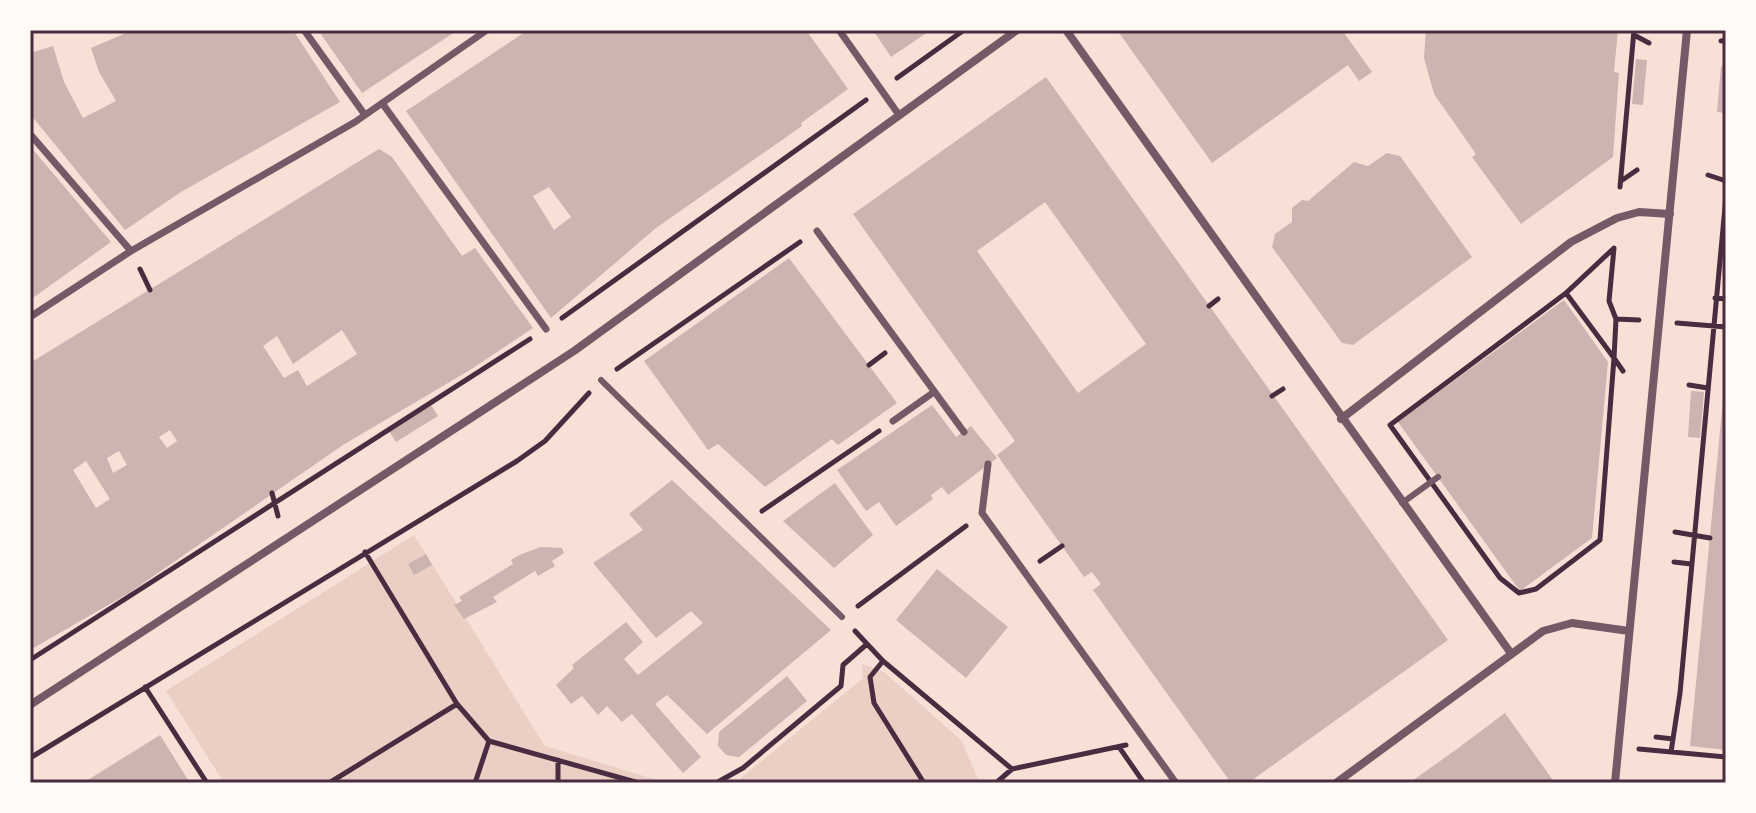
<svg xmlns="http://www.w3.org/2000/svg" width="1756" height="813" font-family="'DM Sans',sans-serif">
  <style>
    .green { fill: #ebcfc5 }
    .building { fill: #ccb4b1; fill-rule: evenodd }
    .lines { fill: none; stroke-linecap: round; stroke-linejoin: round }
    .path { stroke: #4a2c40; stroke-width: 5 }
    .service { stroke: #755966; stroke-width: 6 }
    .pedestrian { stroke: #755966; stroke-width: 7 }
    .minor { stroke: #755966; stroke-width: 8 }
    .neatline { fill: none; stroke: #4a2c40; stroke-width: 3 }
  </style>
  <rect width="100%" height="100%" fill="#f7e1d7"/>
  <path class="green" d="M414,535l131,211 122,37h-443l-58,-92z
    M862,664l22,8 77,68 19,43h-245l128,-105z"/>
  <path class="building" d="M133,30h160l47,72 -159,90 -56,38 -95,-116v-61l23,-7 11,36 19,36 33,-17 -17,-29 -8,-24z
    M318,30h140l-96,63z
    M528,30h278l42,59 -47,34 1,3 -146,102 -105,90 -145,-207zM549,187l22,30 -17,13 -21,-34z
    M873,30h58l-40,27z
    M1117,30h225l30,42 -13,9 -11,-16 -136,98z
    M1426,30h192l-4,42 5,1 -6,84 -92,67 -49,-67 4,-3 -42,-60 -10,-36z
    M1636,59l11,1 -4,45 -11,-1z
    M1721,66l5,1v46l-9,-1z
    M1046,77l402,563 -200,143h-17l-138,-193 8,-6 -9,-12 -8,5 -87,-122 18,-14 -162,-227zM1045,202l101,142 -68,49 -101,-142z
    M30,146l81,96 -81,58z
    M379,149l13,8 70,99 13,-8 58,80 -63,42 -127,75 -214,148 -99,57v-287zM342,330l15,24 -50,32 -9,-16 -14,8 -21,-32 14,-10 16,28zM170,430l7,11 -10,7 -8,-11zM119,451l8,14 -14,8 -6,-15zM86,461l24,38 -14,9 -23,-38z
    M1387,153l13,3 72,101 -119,88 -11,-2 -70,-96 3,-13 17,-12v-14l10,-8 6,1 46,-39 14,4z
    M789,258l108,145 -59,42 -6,-6 -67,48 -47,-43 -10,6 -64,-89z
    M1564,300l44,62 -16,176 -72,53 -122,-169z
    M1724,389h2v361l-36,-4z
    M1691,391l13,1 -4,46 -12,-1z
    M431,405l7,11 -42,26 -7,-11z
    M932,405l24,32 15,-11 26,32 -49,37 -6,-8 -11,8 2,4 -37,27 -17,-24 -13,9 -29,-41z
    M672,480l159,150 -124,104 -40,-39 -12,9 46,53 -18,16 -51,-59 -10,8 -15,-16 -9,9 -16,-19 -11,8 -15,-19 18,-17 -2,-3 54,-43 17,20 -19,17 14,16 65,-52 -12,-12 -35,27 -63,-75 50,-33 -14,-16z
    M835,483l38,52 -39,33 -51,-47z
    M541,547l21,1 2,5 -12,8 3,5 -17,10 -3,-5 -42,26 4,5 -33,17 -10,-14 8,-4 -3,-4 54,-33 -2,-4 8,-5z
    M426,554l6,11 -18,10 -6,-11z
    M937,569l71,58 -42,51 -70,-58z
    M787,676l20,25 -68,56 -13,-2 -8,-9 1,-14z
    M1505,713l50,70h-146l48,-34z
    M160,735l30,48h-107z"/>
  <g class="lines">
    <path class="path" d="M1634,35l15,8
      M1721,41l5,-1
      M897,78l67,-48
      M1708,175l18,6
      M1621,181l16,-11
      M1620,187l14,-157
      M1614,248l-5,53 7,18 -2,39 9,13
      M140,269l10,21
      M1566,293l48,65 -14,182 -64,49 -17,4 -19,-15 -110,-153z
      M1566,293l47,-44
      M1715,298l11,1
      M1209,306l9,-7
      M562,318l304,-218
      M1616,319l23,1
      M1677,323l49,4
      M869,365l16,-12
      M617,369l183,-127
      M1689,385l19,3
      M1272,396l11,-7
      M272,493l6,23
      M762,511l117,-80
      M1675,532l35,6
      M1040,561l22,-15
      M1674,562l17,2
      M858,606l108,-80
      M855,631l28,30 129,108 114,-24
      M30,660l500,-321
      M883,661l-13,16 4,26 50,80
      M145,687l62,96
      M457,704l32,37 150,42
      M1656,737l17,2
      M1119,747l25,36
      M1639,749l87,8
      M1671,752l9,-59 46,-497
      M30,758l487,-297 28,-20 44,-48
      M329,783l128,-79 -92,-152
      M475,783l14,-42
      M558,783v-23
      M716,783l27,-15 98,-82 2,-21 24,-21
      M996,783l16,-14"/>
    <path class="service" d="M601,380l241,237
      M1402,503l36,-26"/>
    <path class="pedestrian" d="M304,30l61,85
      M839,30l60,85
      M382,103l164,226
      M30,134l101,117
      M817,231l147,201
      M30,317l101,-66 224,-129 132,-92
      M893,421l41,-29
      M988,464l-6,49 194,270"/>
    <path class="minor" d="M1066,30l444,622
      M1341,419l230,-177 46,-24 22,-6 31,2
      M30,705l544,-354 443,-321
      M1336,783l207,-152 29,-8 57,8
      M1615,783l72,-753"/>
  </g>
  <rect width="1756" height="813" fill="none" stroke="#fffaf5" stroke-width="64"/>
  <rect x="32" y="32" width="1692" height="749" class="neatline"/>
</svg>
